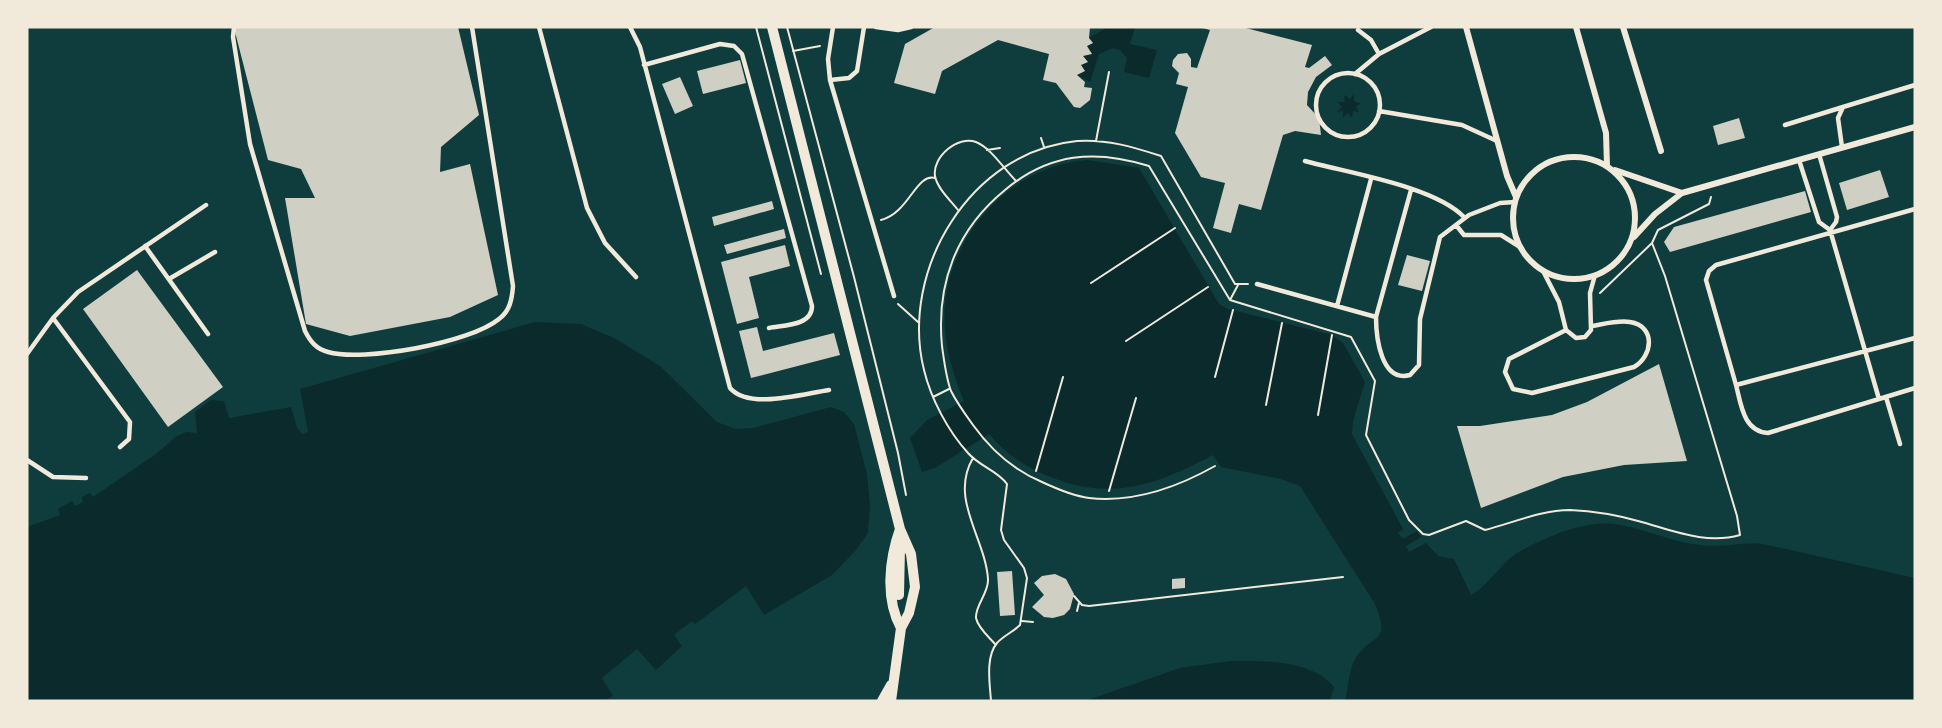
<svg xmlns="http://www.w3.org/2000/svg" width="1942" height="728" font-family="Signika,sans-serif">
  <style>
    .water { fill: #0a2a2b }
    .building { fill: #cfcfc3 }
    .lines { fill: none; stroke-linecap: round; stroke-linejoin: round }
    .path { stroke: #f1e9da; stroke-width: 2 }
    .service { stroke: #f1e9da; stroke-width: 4.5 }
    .minor { stroke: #f1e9da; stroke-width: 6 }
    .tertiary { stroke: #f1e9da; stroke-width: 10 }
  </style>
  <rect width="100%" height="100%" fill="#0f3d3e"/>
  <path class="water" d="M1108,27h27l-5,17 27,6 -8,28 -25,-6 3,-14 -6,-7 -8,-3 -14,6 -9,28 -13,-7 8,-4 -4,-6 7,-3 -5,-6 4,-10 6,-3 -4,-5z
    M1354,94v7l7,3 -5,2 3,6 -6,-1 -1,7 -4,-5 -5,5v-7l-6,1 5,-5 -5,-5h8l-1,-7 6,4z
    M1088,160l51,8 80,136 9,5 104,26 11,8 22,39 -12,39 -1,13 51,95 -5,4 5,6 14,-8 4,6 -15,9 3,6 17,-9 12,13 16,3 17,36c21,-12 31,-36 55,-47 26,-13 59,-27 88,-24 28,3 56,18 85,21 22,3 43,-3 64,-1l152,34v123h-570c3,-12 4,-31 10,-42 16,-27 37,-13 20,-55l-75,-118 -19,-7 -60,-12 -8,-12c-57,30 -102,47 -165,21 -23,-9 -43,-23 -59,-42l-54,34 -13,4 -12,-34 17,-18 37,-19c-13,-32 -22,-64 -19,-98 8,-74 69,-138 143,-143z
    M535,322l46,2 33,14 46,28 57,56 18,7 18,-1 78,-21 13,5 10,12 13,50 3,32 -2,27 -12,17 -24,25 -68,40 -18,-29 -51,38 -3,-3 -18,14 8,11 -26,24 -19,-21 -35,29 11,18 -9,5h-577v-174l33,-12 -2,-6 14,-8 3,5 8,-4 -1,-5 8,-4 3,4 63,-43 21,-18 9,-4 11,1 -2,-21 16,-12 13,1 5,17 62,-11 6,21 5,6 6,-2 -8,-43z
    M1230,661c33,0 81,-2 104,26l-4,14h-245l95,-33z"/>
  <path class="building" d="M238,27h220l21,88 -38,32 -1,25 30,-8 28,131 -48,22 -100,19 -44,-12 -21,-126h30l-14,-29 -33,-9 -34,-132z
    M935,27h155l-1,11 4,5 -6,3 5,8 -9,2 5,6 -7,3 4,6 -8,4 8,7 -1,5 8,1 -2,12 -10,8 -6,-1 -18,-24 -13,-3 6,-26 -51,-14 -56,31 -7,23 -41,-11 11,-39z
    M1199,27h43l70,18 -7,22 4,1 16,-12 7,9 -16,12 -8,15 -1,13 12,13 2,17 -26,-4 -12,4 -22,75 -22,-6 -8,29 -18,-5 12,-45 -24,-6 -26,-44 13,-46 -12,-3 3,-11 -7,-7 1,-6 5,-6 9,-1 4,6v8l6,1 13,-38z
    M740,60l6,23 -43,11 -6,-23z
    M680,77l13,29 -18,8 -13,-30z
    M1739,118l6,20 -27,7 -5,-19z
    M1880,170l9,27 -42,13 -8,-27z
    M1805,191l6,21 -141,40 -6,-10 10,-15z
    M772,201l2,8 -60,17 -2,-9z
    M784,229l2,9 -59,16 -3,-9z
    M785,245l5,21 -41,11 10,41 -22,6 -16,-62z
    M1407,255l23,6 -8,30 -24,-6z
    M137,270l86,117 -55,40 -85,-118z
    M757,327l6,24 71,-18 6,22 -89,23 -12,-47z
    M1659,364l28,97 -63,4 -61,12 -82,31 -24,-82h23l72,-11 35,-13z
    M1012,571l3,44 -15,1 -3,-44z
    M1055,574l11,5 8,15 -4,15 -6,6 -11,3 -9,-1 -12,-10 12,-12 -10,-12 8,-7z
    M1185,578v10l-13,1v-10z"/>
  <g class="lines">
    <path class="path" d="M756,27l65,247
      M787,27l67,250 44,176 8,42
      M793,51l27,-5
      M1041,138l3,9
      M1096,141l13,-69
      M987,150l13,-2
      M958,210c-7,-9 -21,-22 -23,-34 -3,-19 23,-41 41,-34 15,6 28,27 40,39
      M881,220c28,-7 35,-47 54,-42
      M1091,283l84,-55
      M1600,293l52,-50
      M1230,300l8,-15
      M898,304l20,18
      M1126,341l82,-54
      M1215,377l18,-67
      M933,397l16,-8
      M1266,405l16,-82
      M1318,415l14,-80
      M973,458c-24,41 12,79 15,121 1,14 -13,26 -12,39 2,10 13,19 19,26
      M1215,466c-39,22 -81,37 -126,32 -16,-2 -32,-9 -47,-16 -29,-12 -51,-32 -69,-57 -8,-11 -16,-22 -22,-34 -5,-13 -7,-31 -9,-45 -6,-62 14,-116 63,-156 44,-37 90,-41 144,-24l81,134 121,37 24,44 -9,54 43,85 14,14 6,1 37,-14 19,9c27,-7 57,-20 85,-20 21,1 47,5 68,11 34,9 67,24 102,14l-3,-19 -72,-240 -13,-33 6,-13 51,-26 2,-7
      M1036,471l27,-94
      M1109,491l27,-93
      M1074,596l8,9 7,1 254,-29
      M1077,611l2,-8
      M1022,621l11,1
      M991,701c-1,-16 -6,-44 6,-58 6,-7 16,-11 23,-18l7,-47 -3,-10 -20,-28 -3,-10 6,-46c-9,-13 -28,-18 -39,-31 -20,-22 -37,-54 -44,-83 -25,-100 47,-219 153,-229 30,-2 56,6 84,15l74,128h13"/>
    <path class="service" d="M234,27l-1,10 17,107 55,187c5,10 11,18 23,21 35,10 142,-9 171,-33 11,-8 13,-20 14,-33l-41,-259
      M539,27l48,181 18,35 31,34
      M630,27l10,20 90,341c19,22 72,6 99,2
      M833,27l-5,32 2,21 64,216
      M876,27l22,3 13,-3
      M1358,30l13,10 8,14
      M644,65l76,-21 14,2 8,8 70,252c0,20 -28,19 -43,22
      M1316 105a32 32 0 1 1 64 0a32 32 0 1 1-64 0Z
      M1355,74l24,-20 52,-27
      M830,80l19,-2 8,-7 7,-44
      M1379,111l83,14 35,16
      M1785,125l58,-18
      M1842,147l-4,-29 5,-11 72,-22
      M1819,154l18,63 -1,5 -6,8
      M1799,160l20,62 11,8
      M1305,161c43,12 129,25 159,56
      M1411,190l-35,127c0,20 5,66 34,58l9,-10 1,-46 20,-82 29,-22 31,-12 15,-1
      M1915,209l-199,56 -7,6 -3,9 30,105 179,-47
      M1456,225l8,10h37l19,12
      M1830,230l49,169
      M145,246l63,88
      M1543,271l16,31 7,28 10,8 9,-1 6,-7 -1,-37 5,-18
      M169,279l46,-27
      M1257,284l119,33
      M1337,306l34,-127
      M53,318l77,104 -1,17 -9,8
      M1566,330l-57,29 -4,13 8,17 19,4 102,-26c19,-11 22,-41 -4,-45 -12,-2 -26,2 -38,4
      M27,354l26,-36 25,-26 128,-87
      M1736,385c5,19 7,46 32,48l147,-45
      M1886,397l14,47
      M27,460l26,17 33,1"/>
    <path class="minor" d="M1466,27l41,149 9,21
      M1576,27l30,106 1,33
      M1623,27l38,124
      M1513 218a61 61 0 1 1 122 0a61 61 0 1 1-122 0Z
      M1615,170l67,23
      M1634,237l21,-23 27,-21 233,-66"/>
    <path class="tertiary" d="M772,27l128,502 11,25 4,33 -6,26 -8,15 -10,73
      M900,529c-11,31 -15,70 1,99
      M899,595l1,-47
      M882,701l9,-16"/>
  </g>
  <rect width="1942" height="728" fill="none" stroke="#f1e9da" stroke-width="57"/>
</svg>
